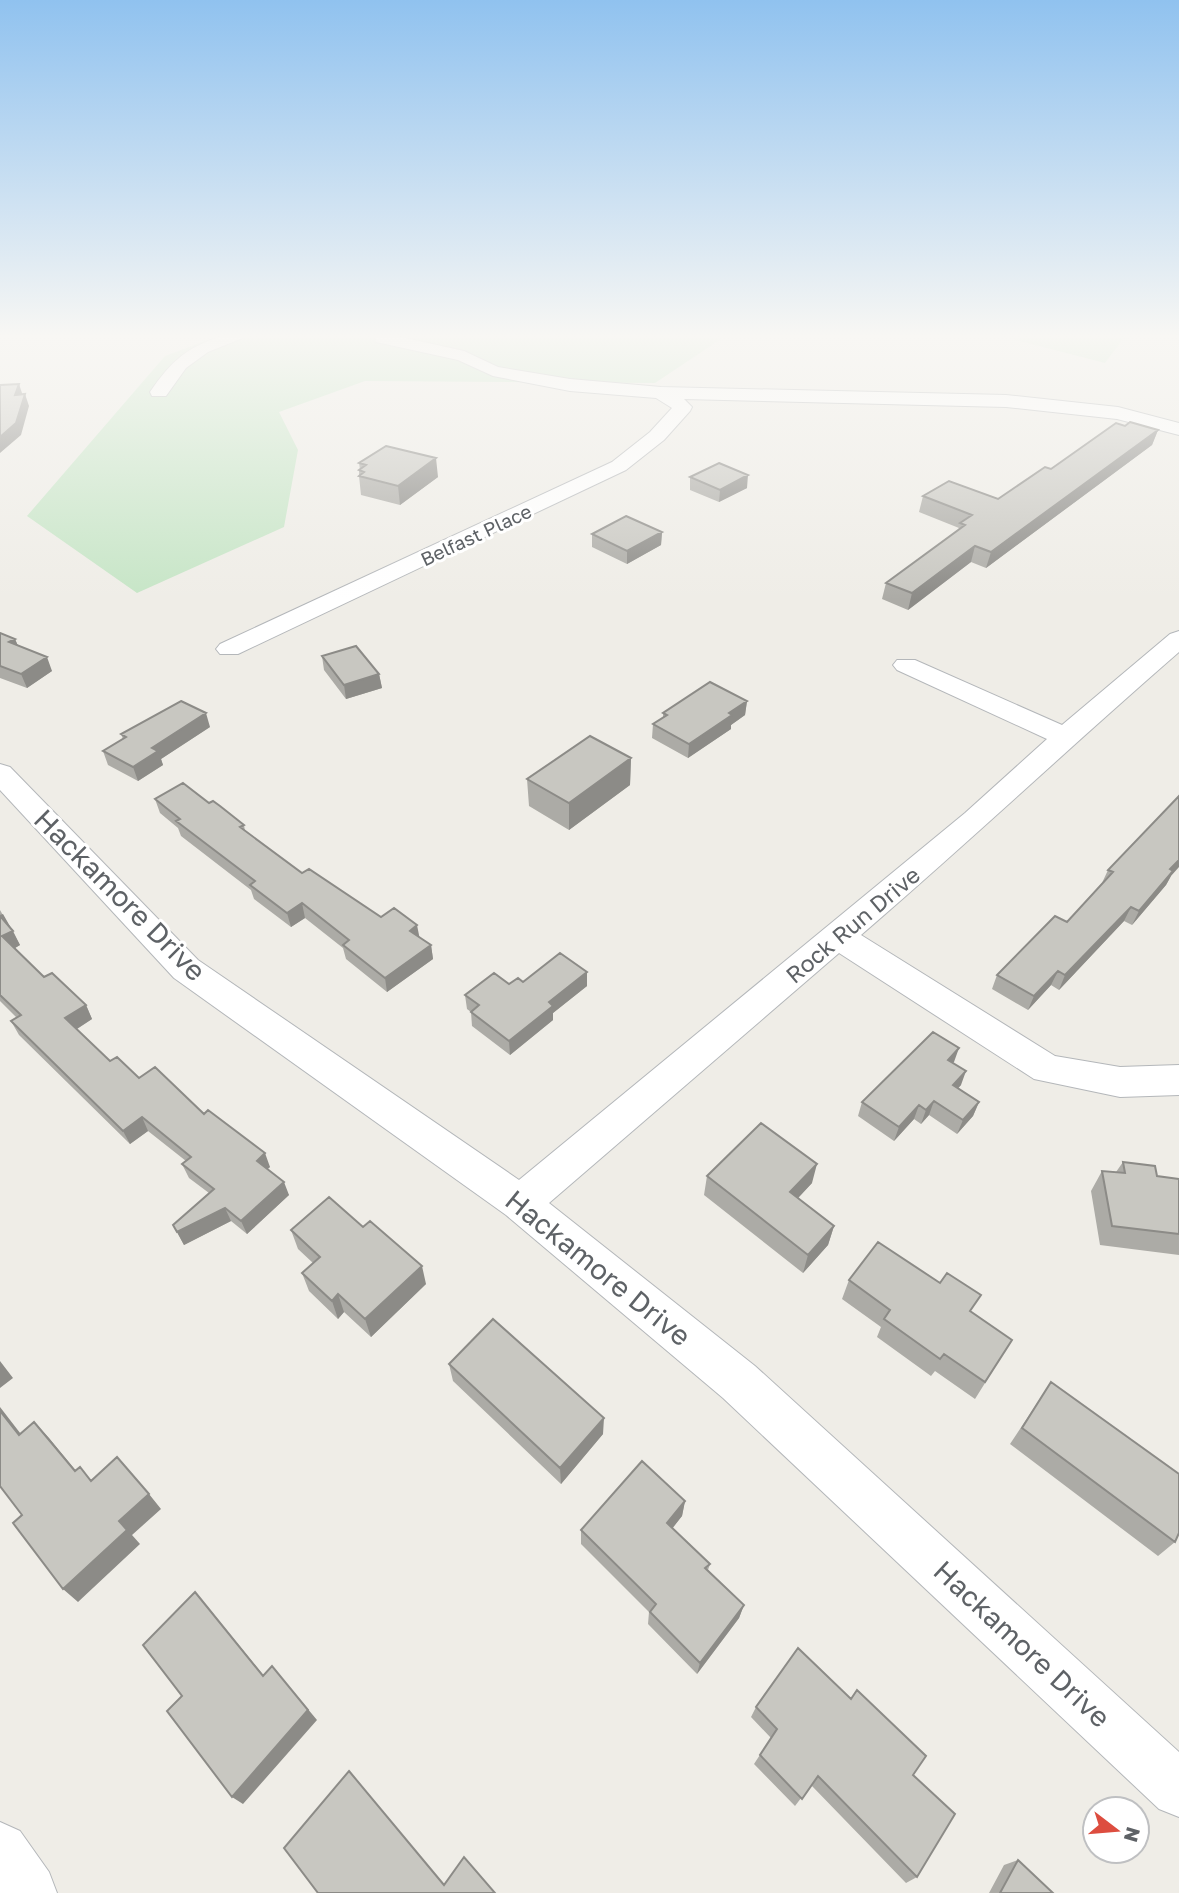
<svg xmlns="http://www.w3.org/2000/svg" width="1179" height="1893" font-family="'Golos Text',sans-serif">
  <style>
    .green { fill: #c6e5c6 }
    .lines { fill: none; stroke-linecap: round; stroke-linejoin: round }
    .minor-casing { stroke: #b4b7ba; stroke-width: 2 }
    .minor { fill: #fff; fill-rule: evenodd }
    .wall { fill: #acaba6 }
    .shaded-wall { fill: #8c8b87 }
    .building { fill: #c8c7c1; stroke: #8c8b87; stroke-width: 2 }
    .labels { text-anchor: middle; stroke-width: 6; stroke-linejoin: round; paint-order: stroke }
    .far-street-label { font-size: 19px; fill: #5e6266; stroke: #fff }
    .street-label { font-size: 23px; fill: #5e6266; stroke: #fff }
    .near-street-label { font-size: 28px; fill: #5e6266; stroke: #fff }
  </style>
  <rect width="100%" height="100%" fill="#efede7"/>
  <path class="green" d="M221,335h506l-72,48 -290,-2 -86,31 19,38 -14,77 -147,66 -110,-77 138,-160z
    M997,335h159l-33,4 -18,24z"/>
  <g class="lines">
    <defs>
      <path id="minor" d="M225,335h25l-42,17 -22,16 -20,28h-14l-2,-4c22,-32 37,-45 75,-57z
        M375,335h17l72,16 34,16 72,12 91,8 345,8 112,12 61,16v12l-62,-16 -111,-12 -322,-8 8,8 -2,4 -26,29 -38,30 -388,184h-18l-4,-5 4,-5 392,-182 38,-30 22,-24 -16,-10 -86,-7 -77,-15 -35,-16 -82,-18z
        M1179,631v21c-107,93 -210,190 -318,283l194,121 65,11 59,-2v30l-59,2 -86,-18 -195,-126 -290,250 206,163 424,386v65l-20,-8 -436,-411 -217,-183 -332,-237 -174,-188v-26l10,3 188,193 321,220 446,-367 82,-74 -150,-69 -4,-5 4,-5h18l147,65 108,-91z
        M0,1822l20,9 29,41 8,21h-57z"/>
    </defs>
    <use href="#minor" class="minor-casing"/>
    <use href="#minor" class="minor"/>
  </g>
  <path class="wall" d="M1125,426l33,4 -6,15 -166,123 -15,-6 -63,48 -26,-11 4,-16 72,-53 1,-2 -40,-16 4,-16 75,3z
    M359,463l79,14 -38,28 -39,-10 -2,-19v-6h1z
    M690,477l57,11 -28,14 -29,-12z
    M662,532l-1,13 -34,19 -35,-17v-13z
    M0,633l15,6 3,7 34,25 -25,17 -27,-10z
    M322,656l57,18 3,14 -36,11 -22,-29z
    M747,701l-2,14 -14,10v4l-43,29 -36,-20 1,-14 10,-7v-4z
    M210,727l-49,32 2,6 -25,16 -30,-16 -5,-14 20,-12 -2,-5z
    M631,758l-1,27 -61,45 -40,-24 -2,-27z
    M155,799l54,4 35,22 1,6 57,42 79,44 38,20 12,8 2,14 -46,33 -41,-33 -3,-11 -38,-30 -14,9 -37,-28 -3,-9 -70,-54 -3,-8 -18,-15z
    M1108,870l63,6 -5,9 -34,40 -8,-4 -65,69 -8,-5 -23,25 -36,-21 5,-14 70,-53 35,-39z
    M0,910l20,35 -5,3 29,29 42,28 6,14 -15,10 33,32 94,53 66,53 -3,2 22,26 -42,39 -16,-13 -47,24 -11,-20 36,-32 -20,-15 -7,-14 4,-3 -38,-30 -18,13 -111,-109 -8,-14 6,-3 -17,-17z
    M587,972v14l-34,27v7l-43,35 -38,-29 -1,-14 -4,-3 -2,-14 44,-11z
    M953,1063l8,22 -3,3 21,14 -6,14 -16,18 -28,-19 -8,9 -7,-5 -20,22 -36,-25 4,-14z
    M1123,1162l34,14 22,3v76l-79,-10 -9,-54 11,-20 14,1z
    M707,1176l105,7 -14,15 36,28 -6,19 -25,28 -99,-78z
    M291,1230l135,54 -55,53 -27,-25 -6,7 -29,-28 -7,-18 11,-10 -15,-14z
    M849,1280l123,32 40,28 -37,59 -40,-28 -4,5 -54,-39 4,-10 -39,-28z
    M449,1364l154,70 -42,50 -108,-103z
    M1051,1382l124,160 -17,14 -148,-112z
    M685,1501l-3,15 -10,12 38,36 -2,6 36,35 -5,13 -42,56 -49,-50 1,-12 -68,-68v-14z
    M756,1707l157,68 4,102 -11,6 -95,-98 -16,21 -41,-42 17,-26 -20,-21z
    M1018,1860l35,33h-64l15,-28z"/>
  <path class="shaded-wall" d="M19,384l4,12 -8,-1z
    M25,394l4,12 -8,29 -21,18v-16z
    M1158,430l-6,15 -166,123 5,-16z
    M436,458l2,19 -38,28 -2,-19z
    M748,475l-1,13 -28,14 1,-12z
    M662,532l-1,13 -34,19v-13z
    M975,546l-4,16 -63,48 4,-17z
    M15,639l6,14 -12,-11z
    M47,657l5,14 -25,17 -6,-14z
    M379,674l3,14 -36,11 -2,-14z
    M747,701l-2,14 -14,10v4l-43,29 1,-14 40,-31z
    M206,713l4,14 -49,32 2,6 -25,16 -5,-14 19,-19z
    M631,758l-1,27 -61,45v-27z
    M1179,860v7l-8,9 -5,9 -34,40 7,-14 31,-42z
    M302,903l3,15 -14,9 -4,-14z
    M1131,907l-7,14 -65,69 6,-15z
    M3,914l8,14 -11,-13z
    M417,925l3,15 -10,-9z
    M13,931l7,14 -10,6 -8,-15z
    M431,945l2,14 -46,33 -2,-14z
    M1058,971l-7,14 -23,25 6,-14z
    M587,972v14l-34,27v7l-43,35 -1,-14 40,-39z
    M86,1005l6,14 -20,13 -7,-14z
    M959,1048l-5,14 -11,11 5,-13z
    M966,1071l-5,14 -13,14 5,-14z
    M934,1101l-5,14 -8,9 5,-14z
    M979,1102l-6,14 -16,18 6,-14z
    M919,1105l-5,14 -20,22 5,-14z
    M142,1117l6,14 -18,13 -7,-13z
    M265,1153l5,14 -8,7 -5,-13z
    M817,1164l-5,19 -27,29 5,-20z
    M284,1182l5,13 -42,39 -6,-13z
    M225,1208l6,13 -47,24 -7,-13z
    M834,1226l-6,19 -25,28 5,-18z
    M422,1266l4,18 -55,53 -6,-18z
    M338,1294l6,18 -6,7 -6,-18z
    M0,1361l13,17 -13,10z
    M0,1407l34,44 -15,-16 -19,-24z
    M604,1418l-1,16 -42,50 -1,-16z
    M34,1422l15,16 40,49 -14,-16z
    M149,1494l12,15 -29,26 8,9 -62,58 -15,-13 56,-68z
    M685,1501l-3,15 -17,22 2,-15z
    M195,1592l11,13 67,82 -10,-11z
    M744,1605l-5,13 -42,56 3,-11z
    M272,1666l45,54 -74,84 -11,-7z"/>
  <path class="building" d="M19,384l-4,11 10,-1 -9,29 -16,14v-52z
    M1130,422l28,8 -167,122 -16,-6 -63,47 -26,-10 79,-58 -5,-2 12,-8 -49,-19 26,-15 49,18 47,-32 6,2 65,-46 9,3z
    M386,446l50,12 -38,28 -39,-10 5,-4 -5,-2 7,-5 -7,-2z
    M719,463l29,12 -28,15 -30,-13z
    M626,516l36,16 -35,19 -35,-17z
    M0,633l15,6 -6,3 38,15 -26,17 -21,-8z
    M356,646l23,28 -35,11 -22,-29z
    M710,682l37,19 -18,12 3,2 -43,29 -36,-20 14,-9 -4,-2z
    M181,701l25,12 -54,35 6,3 -25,16 -30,-16 23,-14 -5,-3z
    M590,736l41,22 -62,45 -42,-24z
    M183,783l26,20 4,-2 7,5 24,19 -4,2 62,46 7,-4 72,48 13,-9 23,17 -7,6 21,14 -46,33 -42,-33 6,-5 -47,-37 -15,10 -37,-28 5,-4 -79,-60 4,-2 -25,-20z
    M1179,796v64l-9,9 3,2 -34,40 -8,-4 -66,68 -7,-4 -24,25 -37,-21 58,-59 12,6 46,-50 -5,-2z
    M0,916l13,15 -11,5 42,41 8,-4 34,32 -21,13 45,43 7,-4 22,21 16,-11 49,47 4,-4 57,43 -8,8 27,21 -43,39 -16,-13 -48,24 -4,-7 41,-36 -32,-25 9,-7 -49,-40 -19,14 -112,-110 10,-6 -21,-20z
    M560,953l27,19 -38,30 4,4 -44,35 -38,-29 8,-7 -14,-10 29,-22 15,11 9,-6 5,4z
    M933,1032l26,16 -11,12 18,11 -13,14 26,17 -16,18 -29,-19 -8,9 -7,-5 -20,22 -37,-25z
    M761,1123l56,41 -27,28 44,34 -26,29 -101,-79z
    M1123,1162l32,4 2,10 22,3v55l-67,-8 -10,-55 23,2z
    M329,1197l34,30 7,-6 52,45 -57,53 -27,-25 -6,7 -30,-28 18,-16 -29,-27z
    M878,1242l62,41 7,-10 34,22 -11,16 42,29 -27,42 -41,-28 -4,5 -56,-40 6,-9 -41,-30z
    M493,1319l111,99 -44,50 -111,-104z
    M1051,1382l128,92v59l-4,9 -153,-114z
    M0,1411l19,24 15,-13 41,49 5,-4 11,14 26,-24 32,37 -30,27 8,9 -64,59 -50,-66 9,-8 -22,-29z
    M642,1461l43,40 -18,22 43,41 -5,4 39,37 -44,58 -50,-51 6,-8 -75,-74z
    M195,1592l68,84 9,-10 36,44 -76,87 -65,-86 15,-15 -39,-51z
    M798,1648l53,51 6,-9 69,66 -13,19 42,39 -38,63 -99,-101 -16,23 -42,-44 17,-26 -21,-22z
    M349,1771l95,114 20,-28 31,36h-177l-34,-45z
    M1018,1860l35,33h-53z"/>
  <linearGradient id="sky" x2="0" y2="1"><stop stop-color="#90c2ef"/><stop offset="0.56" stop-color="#f8f7f4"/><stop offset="1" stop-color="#f8f7f4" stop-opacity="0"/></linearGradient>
  <rect width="1179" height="600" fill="url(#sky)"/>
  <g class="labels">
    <g class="far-street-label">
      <text transform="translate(476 535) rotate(-25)" y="7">Belfast Place</text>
    </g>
    <g class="street-label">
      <text transform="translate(853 925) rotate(-40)" y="8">Rock Run Drive</text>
    </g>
    <g class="near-street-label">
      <text transform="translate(120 895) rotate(45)" y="10">Hackamore Drive</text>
      <text transform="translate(598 1268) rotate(39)" y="10">Hackamore Drive</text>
      <text transform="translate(1022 1644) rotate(43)" y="10">Hackamore Drive</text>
    </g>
  </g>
  <g transform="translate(1116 1830) rotate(106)"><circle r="33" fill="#ffffff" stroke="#bfc0c2" stroke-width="2"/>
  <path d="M0-5L12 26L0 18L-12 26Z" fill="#dd4d3f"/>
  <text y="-10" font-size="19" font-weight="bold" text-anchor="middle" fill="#5e6266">N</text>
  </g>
</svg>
